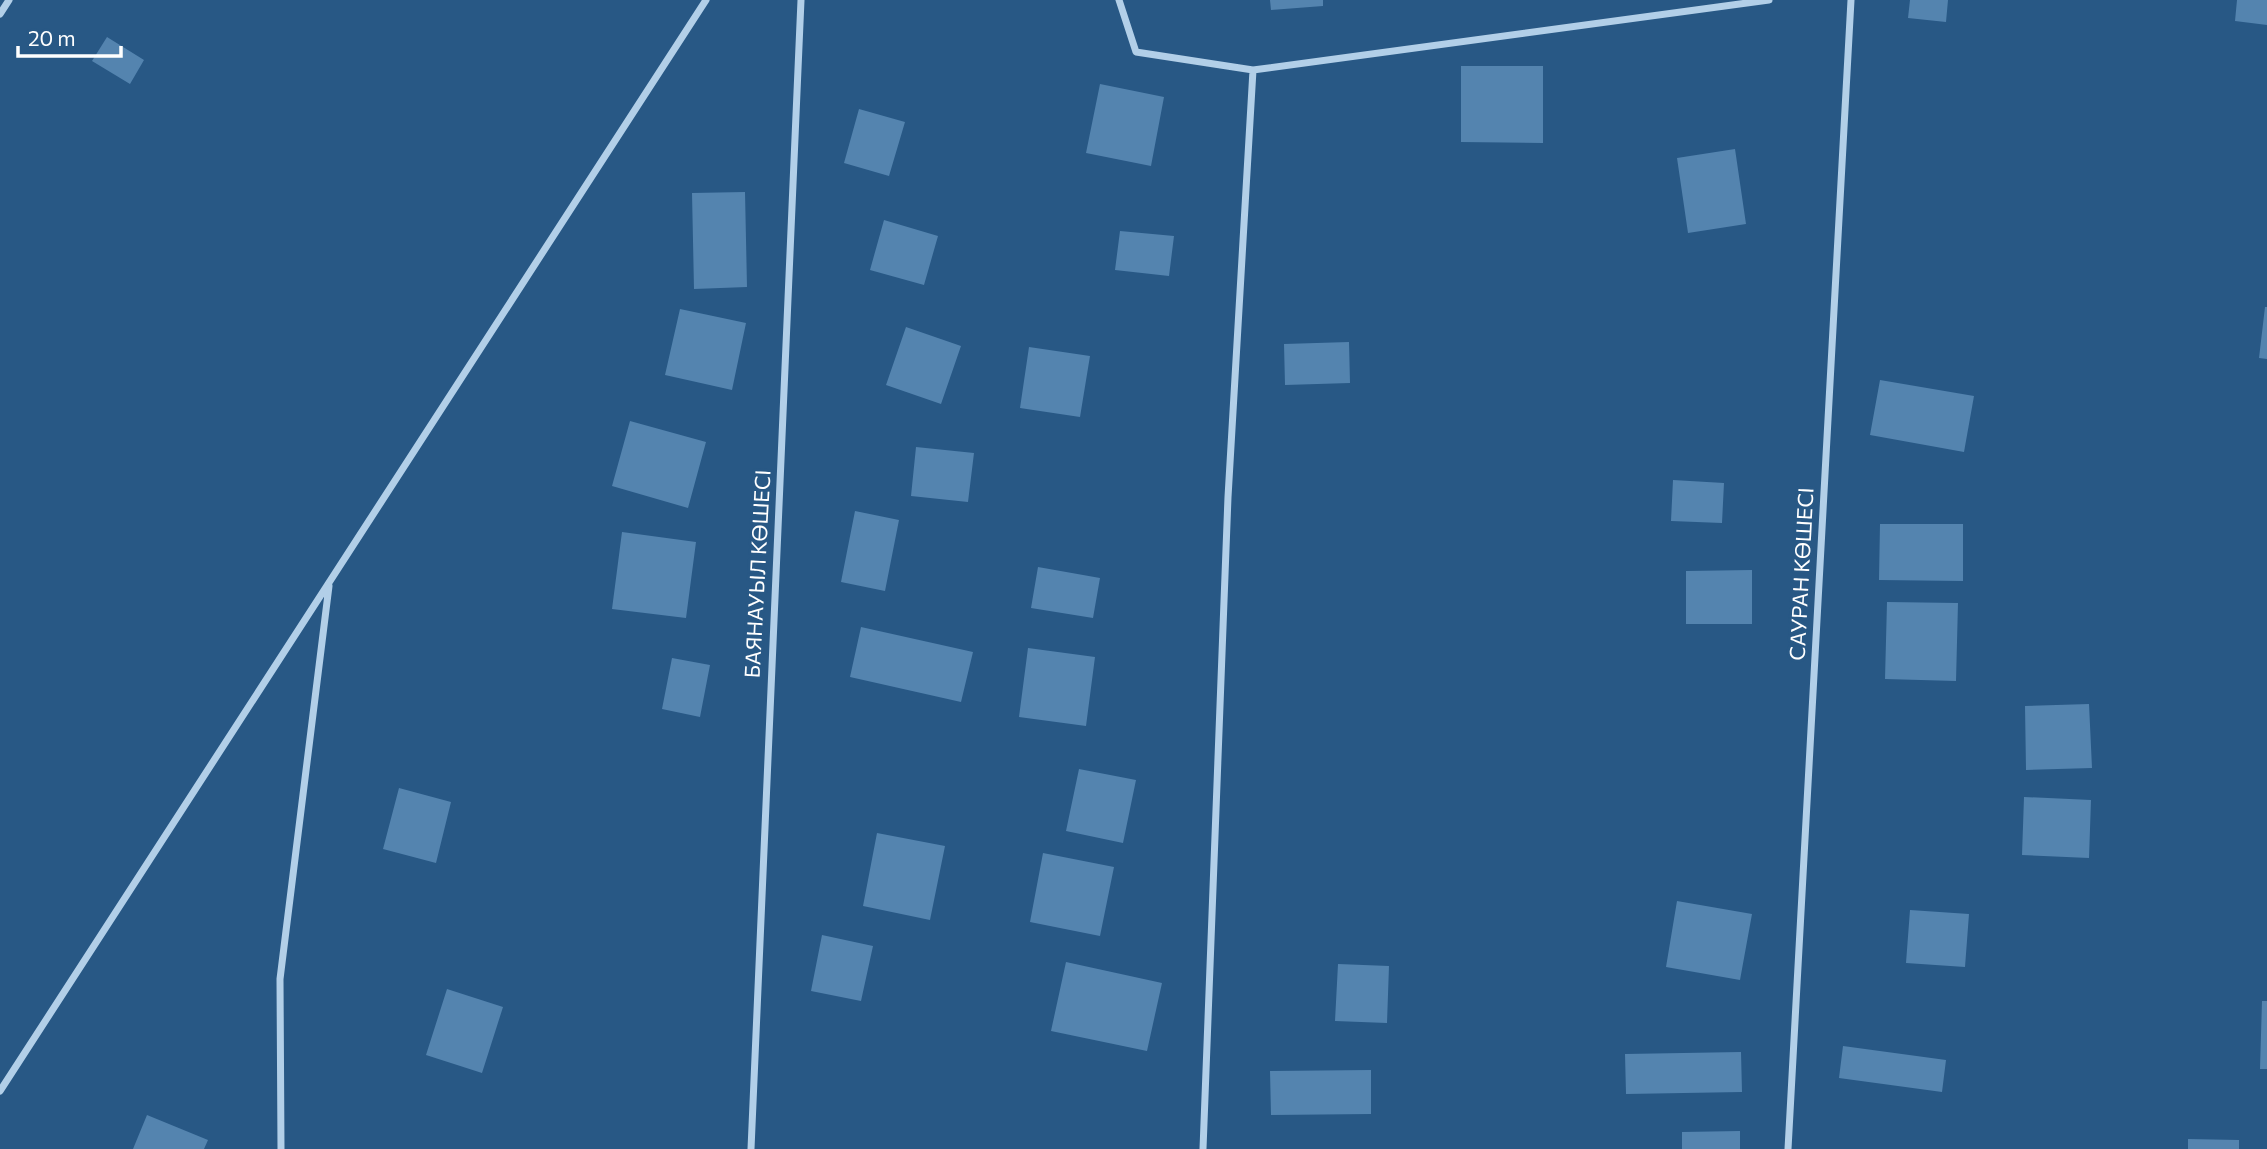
<svg xmlns="http://www.w3.org/2000/svg" width="2267" height="1149" font-family="Commissioner,sans-serif">
  <style>
    .building { fill: #5484af }
    .lines { fill: none; stroke-linecap: round; stroke-linejoin: round }
    .street { stroke: #b2cfe8; stroke-width: 7 }
    .labels { text-anchor: middle; stroke-width: 6; stroke-linejoin: round; paint-order: stroke }
    .street-label { font-size: 21px; fill: #fff; stroke: #285885 }
  </style>
  <rect width="100%" height="100%" fill="#285885"/>
  <path class="building" d="M1270,0h53v6l-52,4z
    M1910,0h38l-2,22 -38,-4z
    M2237,0h30v25l-32,-4z
    M107,37l37,23 -14,24 -38,-23z
    M1461,66h82v77l-82,-1z
    M1100,84l64,13 -13,69 -65,-13z
    M859,109l46,13 -16,54 -45,-13z
    M1735,149l11,75 -58,9 -11,-75z
    M745,192l2,95 -53,2 -2,-96z
    M884,220l54,16 -14,49 -54,-15z
    M1120,231l54,5 -5,40 -54,-6z
    M2265,307h2v52l-8,-1z
    M680,309l66,14 -14,67 -67,-15z
    M906,327l55,19 -20,58 -55,-19z
    M1349,342l1,41 -65,2 -1,-41z
    M1029,347l61,9 -10,61 -60,-9z
    M1880,380l94,16 -10,56 -94,-17z
    M630,421l76,21 -18,66 -76,-22z
    M916,447l58,6 -6,49 -57,-6z
    M1673,480l51,3 -2,40 -51,-2z
    M855,511l44,9 -14,71 -44,-9z
    M1880,524h83v57l-84,-1z
    M622,532l74,10 -10,76 -74,-9z
    M1038,567l62,11 -7,40 -62,-10z
    M1752,570v54h-66v-53z
    M1887,602l71,1 -2,78 -71,-2z
    M861,627l112,25 -12,50 -111,-25z
    M1028,648l67,9 -9,69 -67,-9z
    M672,658l38,7 -10,52 -38,-8z
    M2089,704l3,64 -66,2 -1,-64z
    M1079,769l57,11 -13,63 -57,-12z
    M399,788l52,14 -15,61 -53,-14z
    M2024,797l67,3 -2,58 -67,-3z
    M877,833l68,13 -15,74 -67,-14z
    M1043,853l71,14 -14,69 -70,-14z
    M1677,901l75,13 -12,66 -74,-13z
    M1910,910l59,4 -4,53 -59,-4z
    M822,935l51,11 -12,55 -50,-10z
    M1066,962l96,21 -15,68 -96,-20z
    M1338,964l51,2 -2,57 -52,-2z
    M447,989l56,18 -21,66 -56,-18z
    M2262,1001h5v68h-7z
    M1843,1046l103,14 -4,32 -103,-14z
    M1741,1052l1,40 -116,2 -1,-40z
    M1371,1070v44l-100,1 -1,-44z
    M147,1115l61,25 -4,9h-71z
    M1740,1131v18h-58v-17z
    M2188,1139l51,1v9h-51z"/>
  <g class="lines">
    <path class="street" d="M1119,0l17,52 117,18 516,-70
      M0,14l9,-14
      M0,1091l706,-1091
      M281,1149l-1,-170 49,-393
      M751,1149l50,-1149
      M1203,1149l25,-652 25,-427
      M1788,1149l63,-1149"/>
  </g>
  <g class="labels">
    <g class="street-label">
      <text transform="translate(758 574) rotate(-87)" y="7">БАЯНАУЫЛ КӨШЕСІ</text>
      <text transform="translate(1802 574) rotate(-87)" y="7">САУРАН КӨШЕСІ</text>
    </g>
  </g>
  <path d="M18 46v10h103v-10" fill="none" stroke="#ffffff" stroke-width="3.5"/>
  <text x="28" y="46" font-size="21" fill="#ffffff" stroke="#285885" stroke-width="5" paint-order="stroke">20 m</text>
</svg>
